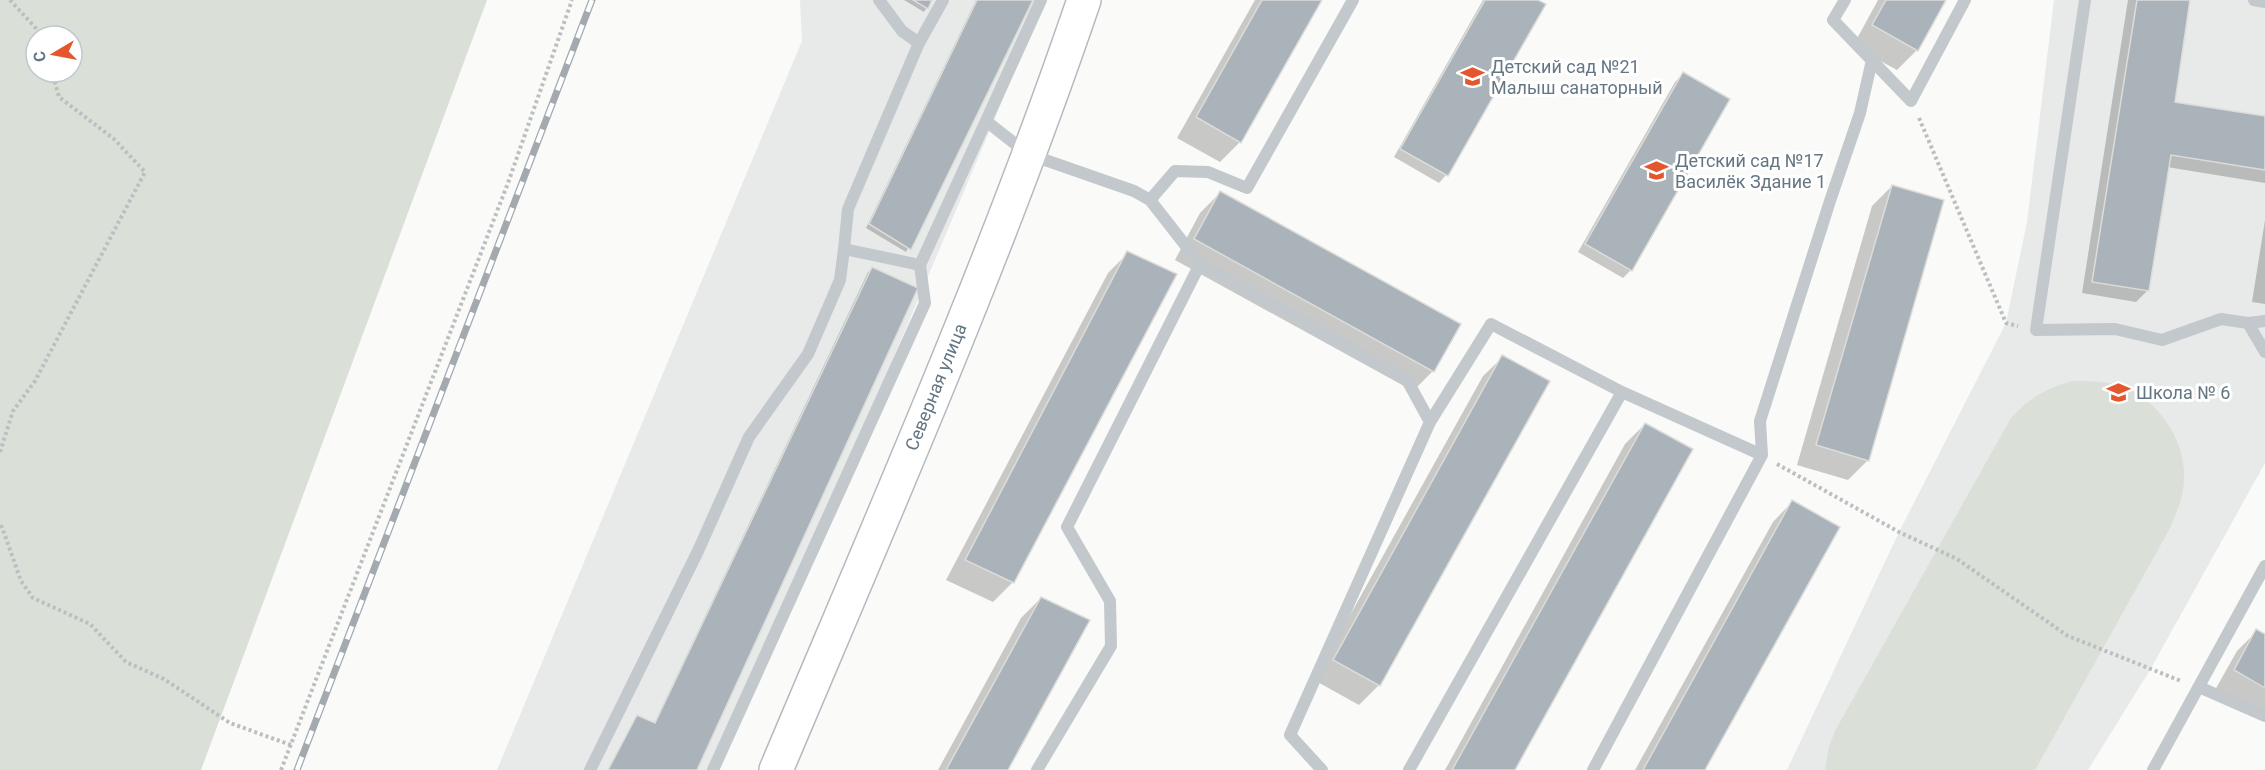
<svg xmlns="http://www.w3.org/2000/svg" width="2265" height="770" font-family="Roboto,sans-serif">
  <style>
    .built { fill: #e8e9e9 }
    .green { fill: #dadfd7; fill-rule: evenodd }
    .shadow { fill: #0003 }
    .building { fill: #aab3b9; stroke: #dcdcda; stroke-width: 1.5 }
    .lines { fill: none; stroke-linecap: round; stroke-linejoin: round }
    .primary-casing { stroke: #b5babe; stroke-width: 36 }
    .path { stroke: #bbbfc2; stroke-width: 4; stroke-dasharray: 3 3; stroke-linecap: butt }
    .lane { stroke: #c3c8cc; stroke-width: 12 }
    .primary { stroke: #fff; stroke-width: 33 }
    .rail-casing { stroke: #a2aab0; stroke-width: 7 }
    .rail { stroke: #fff; stroke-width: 4.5; stroke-dasharray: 14; stroke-linecap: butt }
    .labels { text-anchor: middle; stroke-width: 6; stroke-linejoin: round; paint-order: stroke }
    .poi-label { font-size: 18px; fill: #657683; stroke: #fff; text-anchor: start }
    .street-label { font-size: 18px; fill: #657683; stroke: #fff }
  </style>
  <rect width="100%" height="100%" fill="#fafaf8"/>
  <path class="built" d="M800,0h245l-326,770h-222l305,-729z
    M2054,0h211v463l-115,207 -62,100h-301l112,-238 107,-209 21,-101z"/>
  <path class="green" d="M0,0h487l-286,770h-201zM36,36h36v36h-36z
    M2072,381c16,0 30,0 46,4 39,12 69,56 66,96 -1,18 -8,33 -15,49l-134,240h-210l4,-23 6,-16 176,-313c20,-21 34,-29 61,-37z"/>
  <path class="shadow" d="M904,0h27l-7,12z
    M976,0h55l-125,252 -40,-24z
    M1255,0h66l-81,142 -20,20 -43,-24z
    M1483,0h52l-89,175 -7,8 -45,-26z
    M1878,0h66l-27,50 -20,20 -44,-24z
    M2128,0h61l-16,103 92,14v66l-98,-16 -19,123 -12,12 -54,-9z
    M1683,74l-52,196 -8,8 -45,-26 97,-170z
    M1892,186l-24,274 -20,20 -51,-15 75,-259z
    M1220,193l213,178 -20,20 -238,-131 25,-47z
    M2265,220v84l-13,-2z
    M1128,253l-115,329 -20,20 -47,-22 162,-307z
    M872,269l-177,501h-87l29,-53 17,7 214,-452z
    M1503,357l-124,328 -20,20 -45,-25 169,-304z
    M1645,424l-132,346h-68l180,-326z
    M1792,502l-89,268h-68l138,-248z
    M1041,598l-35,172h-68l83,-152z
    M2257,631l8,5v82l-50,-28 22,-39z"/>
  <path class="building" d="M913,0h19l-4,9z
    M977,0h56l-122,250 -42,-26z
    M1262,0h60l-81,143 -45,-26z
    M1485,0h53l8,4 -98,172 -48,-27z
    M1886,0h60l-28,51 -46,-26z
    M2137,0h53l-15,102 90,14v54l-94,-15 -22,136 -57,-9z
    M1683,72l47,27 -98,172 -47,-27z
    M1892,185l52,15 -75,261 -53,-16z
    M1220,191l241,133 -27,48 -240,-133z
    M1127,251l50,23 -163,309 -49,-23z
    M872,267l46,21 -221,482h-89l29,-55 18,8z
    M1502,355l48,26 -170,305 -47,-26z
    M1645,423l48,26 -178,321h-63z
    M1792,500l48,27 -135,243h-62z
    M1041,597l49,23 -82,150h-62z
    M2256,629l9,5v54l-31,-18z"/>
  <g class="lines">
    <defs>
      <path id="primary" d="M776,770c107,-254 219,-508 308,-770"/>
    </defs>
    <use href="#primary" class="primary-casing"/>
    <path class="path" d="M10,0l33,36
      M1919,118l87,205 12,3
      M0,452l13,-41 22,-30 110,-209 -31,-33 -55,-42 -7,-25
      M1777,464l122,68 58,27 111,77 113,45
      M0,526l2,1 19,54 12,17 57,26 36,38 38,17 66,44 61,22
      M281,770l227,-587 64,-183"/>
    <path class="lane" d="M879,0l23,31 17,12 24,-43
      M1845,0l-12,20 78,81 54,-101
      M2085,0l-49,330 79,-1 47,11 59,-21 27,4 17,29
      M2254,0l11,2
      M919,43l-71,166 -4,40 76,16
      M986,121l55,-121
      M1200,264l207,116 23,42 -140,313 32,35
      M2248,323l17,-2
      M1430,422l61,-98 131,68
      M2199,687l66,29
      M590,770l108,-219 51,-114 59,-83 32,-74 4,-31
      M713,770l212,-467 -5,-38 66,-144 42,33 106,37 16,9 25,-29 33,1 39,16 106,-188
      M1037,770l74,-124 -1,-45 -43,-74 133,-263 -50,-64
      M1409,770l213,-378 140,63
      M1593,770l169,-315 -2,-34 70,-220 30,-88 12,-53
      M2153,770l112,-204"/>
    <use href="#primary" class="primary"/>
    <defs>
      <path id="rail" d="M297,770l295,-770"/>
    </defs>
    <use href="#rail" class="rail-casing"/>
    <use href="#rail" class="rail"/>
  </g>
  <defs>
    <symbol id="school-bare" viewBox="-9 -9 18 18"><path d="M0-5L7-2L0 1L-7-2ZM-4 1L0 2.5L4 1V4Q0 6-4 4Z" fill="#e4572e" stroke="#fff" stroke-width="2.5" paint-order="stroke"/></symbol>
  </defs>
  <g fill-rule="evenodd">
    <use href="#school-bare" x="1456" y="60" width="33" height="33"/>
    <use href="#school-bare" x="1640" y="154" width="33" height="33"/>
    <use href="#school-bare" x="2102" y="376" width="33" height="33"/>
  </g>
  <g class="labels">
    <g class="poi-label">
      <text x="1491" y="73">Детский сад №21<tspan x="1491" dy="21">Малыш санаторный</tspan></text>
      <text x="1675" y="167">Детский сад №17<tspan x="1675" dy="21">Василёк Здание 1</tspan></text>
      <text x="2136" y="399">Школа № 6</text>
    </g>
    <g class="street-label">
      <text transform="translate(936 387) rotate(-68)" y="6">Северная улица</text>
    </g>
  </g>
  <g transform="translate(54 54) rotate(260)"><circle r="28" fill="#ffffff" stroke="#c1c8cd" stroke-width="1.5"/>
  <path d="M0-4.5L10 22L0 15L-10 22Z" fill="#e4572e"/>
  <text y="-9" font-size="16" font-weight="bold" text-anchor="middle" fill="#657683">С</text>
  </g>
</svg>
